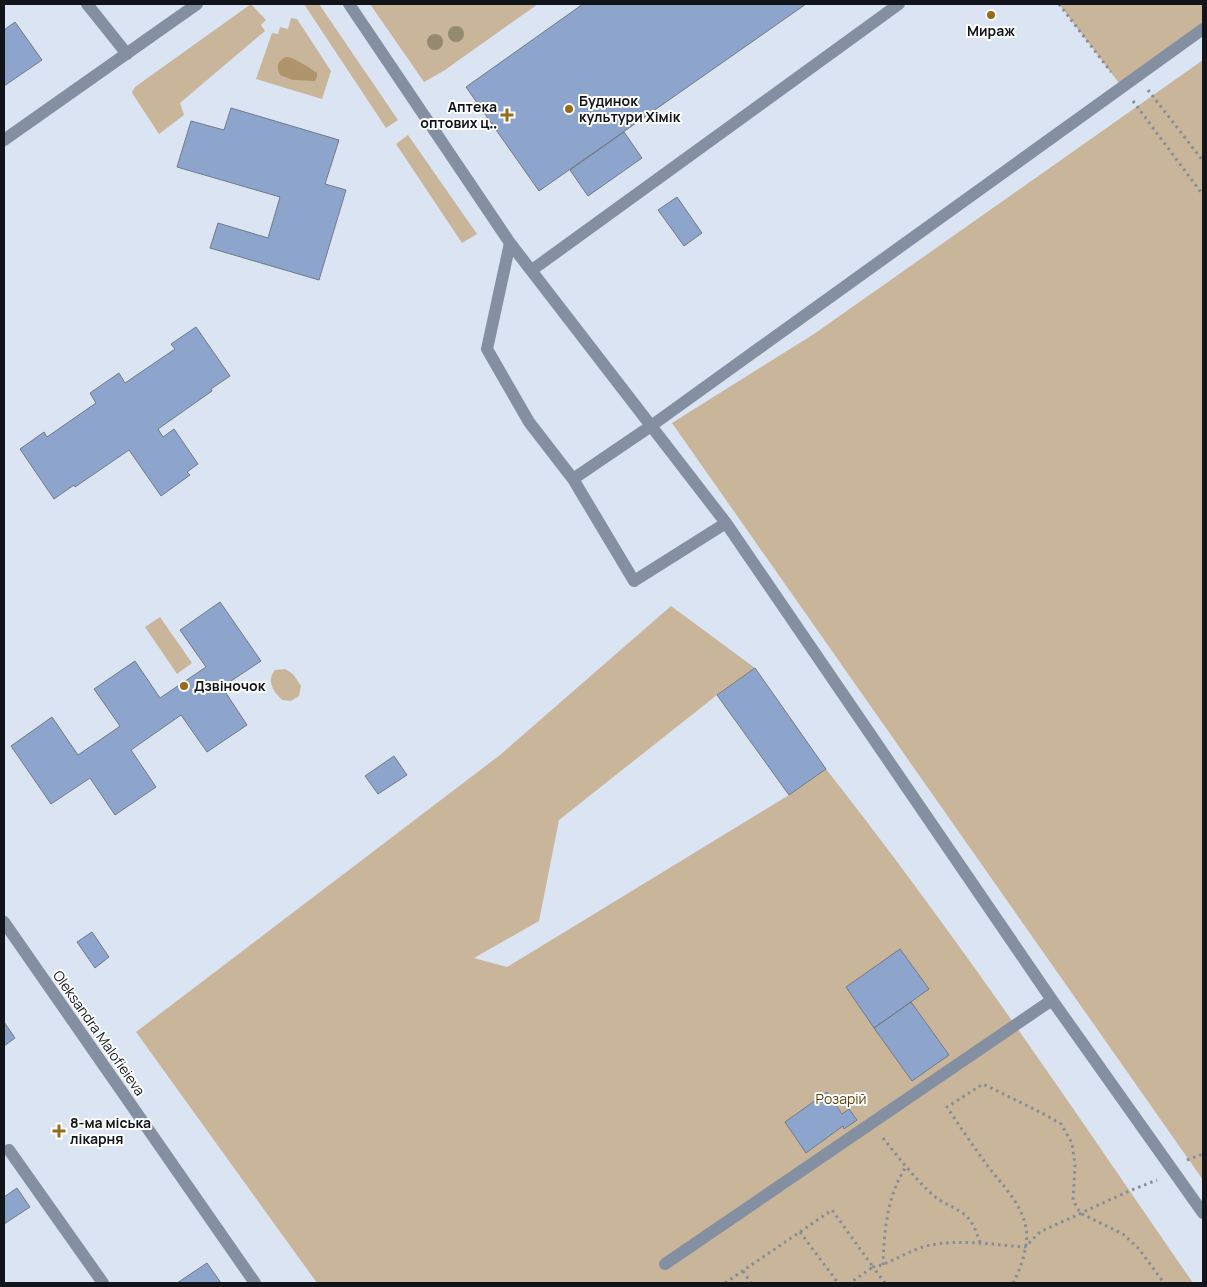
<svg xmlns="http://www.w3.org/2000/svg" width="1207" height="1287" font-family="Manrope,sans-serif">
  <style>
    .green { fill: #c9b69a }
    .water { fill: #b0946b }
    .building { fill: #8da4cd; stroke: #727a87 }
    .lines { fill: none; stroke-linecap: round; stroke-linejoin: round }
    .path { stroke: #878d98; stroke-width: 3; stroke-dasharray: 2.5 4; stroke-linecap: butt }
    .minor { stroke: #848fa1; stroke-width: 12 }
    .tree { fill: #958972 }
    .poi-dot { fill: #986b1a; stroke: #fff; stroke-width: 2 }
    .labels { text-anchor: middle; stroke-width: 4; stroke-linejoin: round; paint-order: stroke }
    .poi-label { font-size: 14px; font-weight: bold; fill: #111419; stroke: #fff; text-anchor: start }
    .street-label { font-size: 14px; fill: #111419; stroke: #fff }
    .park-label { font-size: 14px; fill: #5b3e09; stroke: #fff }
  </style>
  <rect width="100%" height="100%" fill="#dbe4f2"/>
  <path class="green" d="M251,4l15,16 -5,5 4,6 -85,72 4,12 -25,19 -25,-38 -2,-4 3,-5z
    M304,4h15l79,116 -12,8z
    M370,4h168l-93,66 -21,12z
    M1059,4h144v25l-81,58z
    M291,18l6,1 34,52 -9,28 -66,-20 16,-46 6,1 2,-7 8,2z
    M1203,60v1120l-531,-757 142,-89z
    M408,135l69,99 -15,9 -66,-99z
    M671,606l84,62 -38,27 -158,125 -20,101 -65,37 33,9 282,-172 37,-26c130,165 248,341 367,514h-876l-181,-251 364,-277z
    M160,617l32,46 -15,11 -32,-47z
    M285,669l8,5 8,12 -2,10 -8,5 -9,-1c-9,-9 -16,-19 -7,-30z"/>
  <path class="water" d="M286,57c8,0 24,11 31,16v4l-2,4 -22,-1 -13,-5c-4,-8 -3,-14 6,-18z"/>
  <path class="building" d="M583,4h223l-267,187 -73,-104z
    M15,22l27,38 -38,26v-56z
    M231,108l108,32 -14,44 21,6 -27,90 -109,-32 8,-25 50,15 12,-41 -103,-30 14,-46 33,9z
    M624,132l18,26 -54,38 -18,-26z
    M677,197l25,36 -18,13 -26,-36z
    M196,327l34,49 -19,13 1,2 -54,38 5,8 11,-8 24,35 -11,8 3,3 -29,21 -32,-46 -54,37 -1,-2 -20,14 -34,-50 24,-17 3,5 49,-34 -6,-10 29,-20 6,10 50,-34 -4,-5z
    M220,602l41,59 -39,26 25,38 -40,27 -26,-37 -50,35 25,37 -41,28 -25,-37 -39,26 -40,-58 41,-29 26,38 38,-26 4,-3 -26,-37 41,-28 25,37 46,-31 -26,-37z
    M755,668l71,101 -37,26 -72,-100z
    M394,756l13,19 -29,19 -13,-18z
    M92,932l17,25 -14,11 -18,-26z
    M900,949l29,40 -55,39 -28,-41z
    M911,1002l38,53 -37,26 -38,-53z
    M4,1022l11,16 -11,8z
    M827,1092l15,22 7,-5 8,11 -13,9 -1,-3 -37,27 -21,-31z
    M17,1188l13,19 -26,17v-27z
    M207,1263l14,20h-44z"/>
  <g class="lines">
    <path class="path" d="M1059,4l52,68
      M1148,90l55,71
      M1133,101l70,94
      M883,1138c16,20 32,41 51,58 11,9 27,13 35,23 6,7 8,17 12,25
      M1187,1160l16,-6
      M800,1232l38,51
      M883,1265c1,-33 4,-70 23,-98
      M743,1271l8,12
      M725,1283l107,-73 41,57 -23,16
      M885,1283l-12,-16c20,-4 37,-18 58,-22 30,-6 64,0 94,2l15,-15 89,-41 28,-11
      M1013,1283c8,-15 16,-38 13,-55 -5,-27 -27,-46 -42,-67 -13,-18 -25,-36 -37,-54l36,-23 59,29 19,11 11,19 3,22 -2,35 7,13 43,21 16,15 25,34"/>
    <path class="minor" d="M87,4l40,50
      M349,4l161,239 216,280 326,477 151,213
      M4,140l193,-136
      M510,243l-23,106 42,73 44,57 61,102 92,-58
      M532,270l367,-266
      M573,479l78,-53 552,-397
      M4,922l251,361
      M9,1150l94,133
      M665,1264l387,-264"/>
  </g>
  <g class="tree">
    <circle cx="456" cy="34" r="8"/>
    <circle cx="435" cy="42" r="8"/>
  </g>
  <g class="poi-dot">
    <circle cx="991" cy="15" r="5"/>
    <circle cx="569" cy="109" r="5"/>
    <path d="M504.5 107.5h5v5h5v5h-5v5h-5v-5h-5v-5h5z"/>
    <circle cx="184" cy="686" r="5"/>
    <path d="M56.5 1123.5h5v5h5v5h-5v5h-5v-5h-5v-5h5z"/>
  </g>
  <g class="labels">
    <g class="poi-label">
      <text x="991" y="36" text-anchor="middle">Мираж</text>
      <text x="579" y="106">Будинок<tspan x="579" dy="16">культури Хімік</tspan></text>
      <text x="497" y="112" text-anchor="end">Аптека<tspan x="497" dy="16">оптових ц‥</tspan></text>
      <text x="194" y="691">Дзвіночок</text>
      <text x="70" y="1128">8-ма міська<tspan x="70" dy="16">лікарня</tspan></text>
    </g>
    <g class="street-label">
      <text transform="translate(99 1033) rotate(55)" y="5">Oleksandra Malofieieva</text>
    </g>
    <g class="park-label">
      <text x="841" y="1104">Розарій</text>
    </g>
  </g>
  <rect width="1207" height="1287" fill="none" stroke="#111419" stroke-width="10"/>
</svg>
